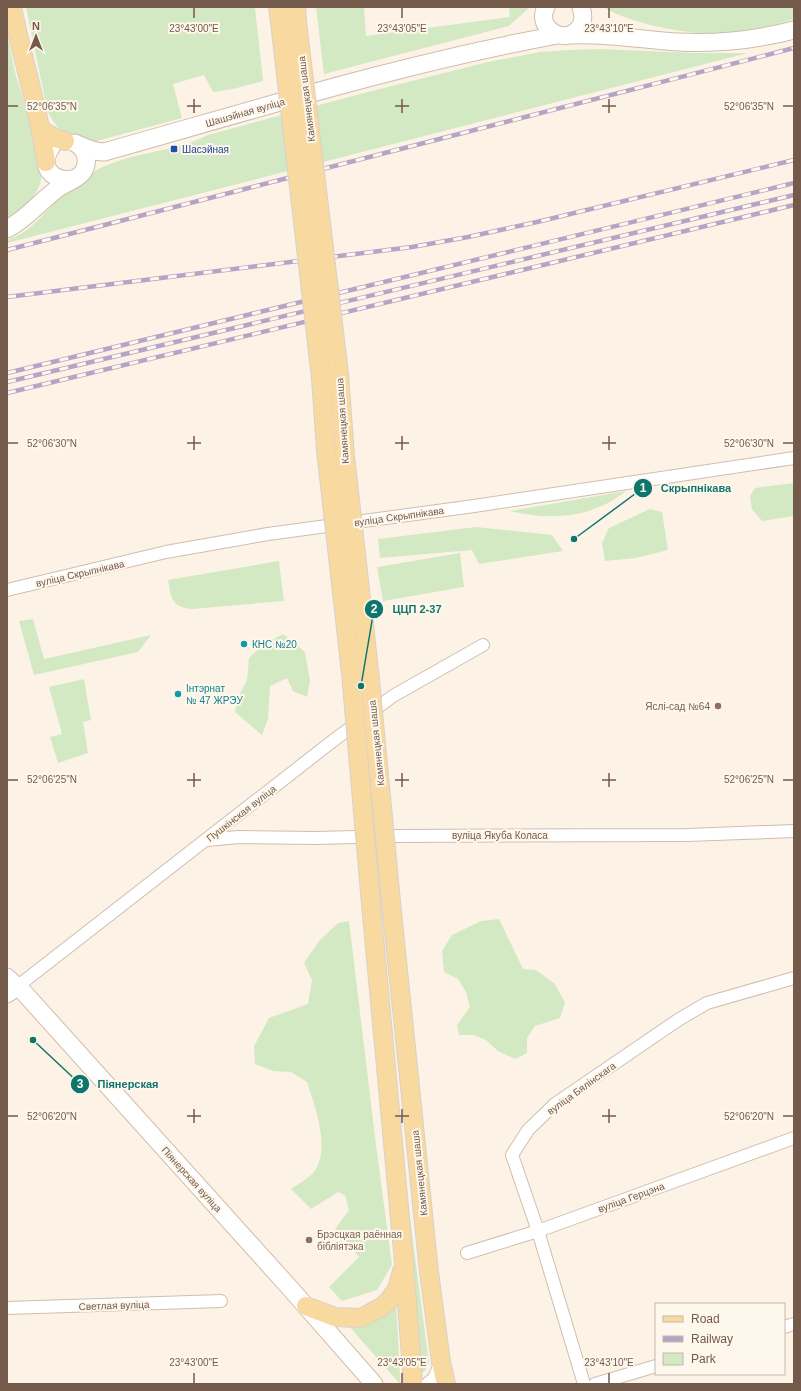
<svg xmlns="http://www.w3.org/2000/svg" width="801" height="1391" font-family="Helvetica,sans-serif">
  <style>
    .green { fill: #d3e9c4 }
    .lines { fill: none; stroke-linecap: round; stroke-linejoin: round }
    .minor-casing { stroke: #cfbeaf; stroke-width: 14 }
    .tertiary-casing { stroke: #cfbeaf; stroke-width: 17 }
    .secondary-casing { stroke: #d0bcaa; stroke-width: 19 }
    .primary-casing { stroke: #d8d1cd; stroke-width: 20 }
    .minor { stroke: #fff; stroke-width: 12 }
    .tertiary { stroke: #fff; stroke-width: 15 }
    .secondary { stroke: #fff; stroke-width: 17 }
    .primary { stroke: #f8d9a0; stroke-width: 18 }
    .rail-casing { stroke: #b6a4c5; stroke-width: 4.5 }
    .rail { stroke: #fef7ec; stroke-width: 3; stroke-dasharray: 9; stroke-linecap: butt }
    .primary-bridge-casing { stroke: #d8d1cd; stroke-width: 20; stroke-linecap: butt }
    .primary-bridge { stroke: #f8d9a0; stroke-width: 18 }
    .ticks { fill: none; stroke: #745a4b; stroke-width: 1.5 }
    .transit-dot { fill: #1a4fb4; stroke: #fef7ec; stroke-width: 1.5 }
    .culture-dot { fill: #0f9aa8; stroke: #fef7ec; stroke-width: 1.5 }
    .education-dot { fill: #8d6e63; stroke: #fef7ec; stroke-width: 1.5 }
    .labels { text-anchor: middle; stroke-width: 4; stroke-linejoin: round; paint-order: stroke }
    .street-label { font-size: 10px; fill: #745a4b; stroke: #fef7ec }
    .transit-label { font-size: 10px; fill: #164399; stroke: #fef7ec; text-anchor: start }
    .culture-label { font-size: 10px; fill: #0d838f; stroke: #fef7ec; text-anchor: start }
    .education-label { font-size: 10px; fill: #785e54; stroke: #fef7ec; text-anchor: end }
    .ticks-label { font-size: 10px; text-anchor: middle; fill: #745a4b; stroke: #fef7ec; stroke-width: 4; stroke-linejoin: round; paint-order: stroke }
    .leader { fill: none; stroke: #0f766e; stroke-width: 1.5 }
    .callout-dot { fill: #0f766e; stroke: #fef7ec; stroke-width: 1.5 }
    .mark-label { font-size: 12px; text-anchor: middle; font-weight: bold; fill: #fff }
    .callout-label { font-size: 11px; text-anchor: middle; font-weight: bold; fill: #0f766e; stroke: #fef7ec; stroke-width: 4; stroke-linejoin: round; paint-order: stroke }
  </style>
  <rect width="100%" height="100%" fill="#fcf3e6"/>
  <path class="green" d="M26,7h229l8,74 -30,8 -20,3 -9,-17 -31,9 9,34 -85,23c-24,1 -41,-9 -50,-32z
    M316,7h48l2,29 144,-19 -1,-10h21l-21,19 -185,48z
    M603,7h191v12c-50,16 -88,19 -139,7 -17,-4 -37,-10 -52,-19z
    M7,33c3,13 5,26 8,39 6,24 32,91 25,112 -5,16 -20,26 -33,35z
    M598,49l99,4h51l-741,190v-3c25,-7 40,-32 59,-48 7,-7 16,-13 24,-18 36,-23 81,-20 118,-39l152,-41 128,-32 52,-10 28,-2z
    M794,483v33l-32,5 -10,-12 -2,-13 5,-8z
    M626,491c-6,4 -12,9 -18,12 -31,16 -65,16 -98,8z
    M650,509l12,3 6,38 -32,8 -31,3 -3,-18 7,-15z
    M476,527l76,8 11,16 -84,13 -7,-14 -92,8 -2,-19z
    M460,553l4,34 -81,14 -6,-34z
    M279,561l5,40 -92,8c-21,-2 -21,-12 -24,-29z
    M33,619l11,40 107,-24 -13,17 -104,23 -15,-54z
    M283,634l22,18 5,29 -3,16 -14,-6 -6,-13 -17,8 -2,33 -6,16 -27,-23 3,-15 9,-17 2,-22 15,-14z
    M84,679l7,41 -8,2 5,31 -30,10 -8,-26 12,-3 -13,-47z
    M499,919l24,50 13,1 18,13 11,19 -5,16 -25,8 -8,12v15l-12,6 -17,-8 -12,-11 -13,-5h-14l-2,-10 13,-18 -4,-15 -8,-13 -14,-7 -2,-21 10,-16 29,-14z
    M349,921l27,224 16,120 -15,25 -35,11 -13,-14 30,-30 -24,-28 14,-19 -4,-15 -7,-3 -27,17 -20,-20c6,-4 14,-9 20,-14 22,-21 4,-68 -4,-93l-16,-10 -18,-1 -18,-7 -1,-18 15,-28 39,-14 4,-24 -8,-17 15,-22 19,-18z
    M409,1211l20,152 -4,8 -6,3z
    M396,1300l4,77v7l-54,-61z"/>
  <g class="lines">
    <defs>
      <path id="minor" d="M7,590l159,-38 102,-18 206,-28 320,-48
        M207,840l31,-3 78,1 78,-2 293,-1 107,-4
        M18,986l316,-246 59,-44 90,-51
        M467,1253l71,-22 256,-93
        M7,1308l214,-7
        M784,1327l10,-3
        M427,1384l7,-6 7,-16
        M584,1384l-46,-153 -26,-76 16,-25 27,-26 123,-84 29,-17 87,-25
        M595,1384l61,-18"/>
      <path id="tertiary" d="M7,976l11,10"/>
      <path id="secondary" d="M546,7c-12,23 23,41 35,18 3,-6 2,-12 0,-18
        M570,35c37,-2 73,5 109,7 39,2 77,-2 115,-12
        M77,144c9,4 17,8 27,8 150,-42 300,-89 454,-117
        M51,148c-13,19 2,34 22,31
        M7,229c20,-10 32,-27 50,-40 8,-6 20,-9 26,-17 7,-11 2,-24 -8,-29
        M7,994l11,-8 271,301 85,97"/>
      <path id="primary" d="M12,7c10,52 27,102 34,155
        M278,7l2,15
        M296,7l1,15
        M41,130l14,8 10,3
        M391,902l38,370 12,90 5,22
        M371,904l33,358 9,122
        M306,1306l29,11 24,1 8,-3 16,-9 7,-7 7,-10 5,-18"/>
    </defs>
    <use href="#minor" class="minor-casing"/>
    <use href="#tertiary" class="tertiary-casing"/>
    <use href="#secondary" class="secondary-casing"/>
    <use href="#primary" class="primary-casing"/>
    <use href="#minor" class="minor"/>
    <use href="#tertiary" class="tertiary"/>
    <use href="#secondary" class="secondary"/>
    <use href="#primary" class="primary"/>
    <defs>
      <path id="rail" d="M7,250l787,-202
        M7,297l405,-50 56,-10 69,-15 257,-62
        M7,373l787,-190
        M7,382l787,-187
        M7,393l787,-188"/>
    </defs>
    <use href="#rail" class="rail-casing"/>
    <use href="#rail" class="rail"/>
    <defs>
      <path id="primary-bridge" d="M280,22l41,356 5,72 25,223 20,231
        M297,22l42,352 6,82 24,214 22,232"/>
    </defs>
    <use href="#primary-bridge" class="primary-bridge-casing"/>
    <use href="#primary-bridge" class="primary-bridge"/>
  </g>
  <path class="ticks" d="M194,8v10M402,8v10M609,8v10M194,99v14M402,99v14M609,99v14M8,106h10M187,106h14M395,106h14M602,106h14M783,106h10M194,436v14M402,436v14M609,436v14M8,443h10M187,443h14M395,443h14M602,443h14M783,443h10M194,773v14M402,773v14M609,773v14M8,780h10M187,780h14M395,780h14M602,780h14M783,780h10M194,1109v14M402,1109v14M609,1109v14M8,1116h10M187,1116h14M395,1116h14M602,1116h14M783,1116h10M194,1373v10M402,1373v10M609,1373v10"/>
  <rect class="transit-dot" x="170" y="145" width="8" height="8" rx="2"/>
  <g class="culture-dot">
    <circle cx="244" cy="644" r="4"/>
    <circle cx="178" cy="694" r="4"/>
  </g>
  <g class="education-dot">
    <circle cx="718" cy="706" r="4"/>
    <circle cx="309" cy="1240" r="4"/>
  </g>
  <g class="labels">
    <g class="street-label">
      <text transform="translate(306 99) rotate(-97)" y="4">Камянецкая шаша</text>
      <text transform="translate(245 112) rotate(-16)" y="4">Шашэйная вуліца</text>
      <text transform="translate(342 421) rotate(-94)" y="4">Камянецкая шаша</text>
      <text transform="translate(399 516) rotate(-8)" y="4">вуліца Скрыпнікава</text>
      <text transform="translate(80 573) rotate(-13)" y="4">вуліца Скрыпнікава</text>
      <text transform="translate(376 743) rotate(-96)" y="4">Камянецкая шаша</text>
      <text transform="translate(241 813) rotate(-38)" y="4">Пушкінская вуліца</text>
      <text x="500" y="839">вуліца Якуба Коласа</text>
      <text transform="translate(581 1088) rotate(-36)" y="4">вуліца Бялінскага</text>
      <text transform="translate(419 1173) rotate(-96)" y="4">Камянецкая шаша</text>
      <text transform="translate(192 1179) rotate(48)" y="4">Піянерская вуліца</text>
      <text transform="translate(631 1197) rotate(-20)" y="4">вуліца Герцэна</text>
      <text transform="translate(114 1305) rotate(-2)" y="4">Светлая вуліца</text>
    </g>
    <g class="transit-label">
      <text x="182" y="153">Шасэйная</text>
    </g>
    <g class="culture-label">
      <text x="252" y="648">КНС №20</text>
      <text x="186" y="692">Інтэрнат<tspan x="186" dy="12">№ 47 ЖРЭУ</tspan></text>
    </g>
    <g class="education-label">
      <text x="710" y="710">Яслі-сад №64</text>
      <text x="317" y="1238" text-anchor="start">Брэсцкая раённая<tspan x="317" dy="12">бібліятэка</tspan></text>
    </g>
  </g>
  <g class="ticks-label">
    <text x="194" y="32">23°43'00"E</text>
    <text x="402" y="32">23°43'05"E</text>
    <text x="609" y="32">23°43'10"E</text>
    <text x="52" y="110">52°06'35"N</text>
    <text x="749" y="110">52°06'35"N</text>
    <text x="52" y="447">52°06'30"N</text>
    <text x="749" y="447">52°06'30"N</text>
    <text x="52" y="783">52°06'25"N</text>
    <text x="749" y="783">52°06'25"N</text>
    <text x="52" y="1120">52°06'20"N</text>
    <text x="749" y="1120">52°06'20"N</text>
    <text x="194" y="1366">23°43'00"E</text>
    <text x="402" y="1366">23°43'05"E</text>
    <text x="609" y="1366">23°43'10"E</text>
  </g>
  <path class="leader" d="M574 539L643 488M361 686L374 609M33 1040L80 1084"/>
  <g class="callout-dot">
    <circle cx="574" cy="539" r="4"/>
    <circle cx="361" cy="686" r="4"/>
    <circle cx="33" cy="1040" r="4"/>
    <circle cx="643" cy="488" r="10"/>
    <circle cx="374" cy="609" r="10"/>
    <circle cx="80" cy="1084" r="10"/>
  </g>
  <g class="mark-label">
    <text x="643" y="492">1</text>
    <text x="374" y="613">2</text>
    <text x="80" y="1088">3</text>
  </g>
  <g class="callout-label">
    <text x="696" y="492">Скрыпнікава</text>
    <text x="417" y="613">ЦЦП 2-37</text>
    <text x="128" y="1088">Піянерская</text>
  </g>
  <rect width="801" height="1391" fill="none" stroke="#745a4b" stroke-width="16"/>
  <rect x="655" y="1303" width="130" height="72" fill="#fef7ec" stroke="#c7b8ac"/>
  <rect x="663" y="1316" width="20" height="6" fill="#f8d9a0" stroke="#c7b8ac"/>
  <text x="691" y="1323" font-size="12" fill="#745a4b">Road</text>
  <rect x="663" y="1336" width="20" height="6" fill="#b6a4c5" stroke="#c7b8ac"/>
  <text x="691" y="1343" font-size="12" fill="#745a4b">Railway</text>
  <rect x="663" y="1353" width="20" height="12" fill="#d3e9c4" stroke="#c7b8ac"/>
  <text x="691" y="1363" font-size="12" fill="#745a4b">Park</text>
  <g transform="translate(36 36)" stroke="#fef7ec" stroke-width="3" paint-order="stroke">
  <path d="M0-3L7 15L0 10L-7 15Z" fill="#745a4b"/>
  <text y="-6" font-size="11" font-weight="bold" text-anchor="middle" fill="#745a4b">N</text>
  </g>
</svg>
